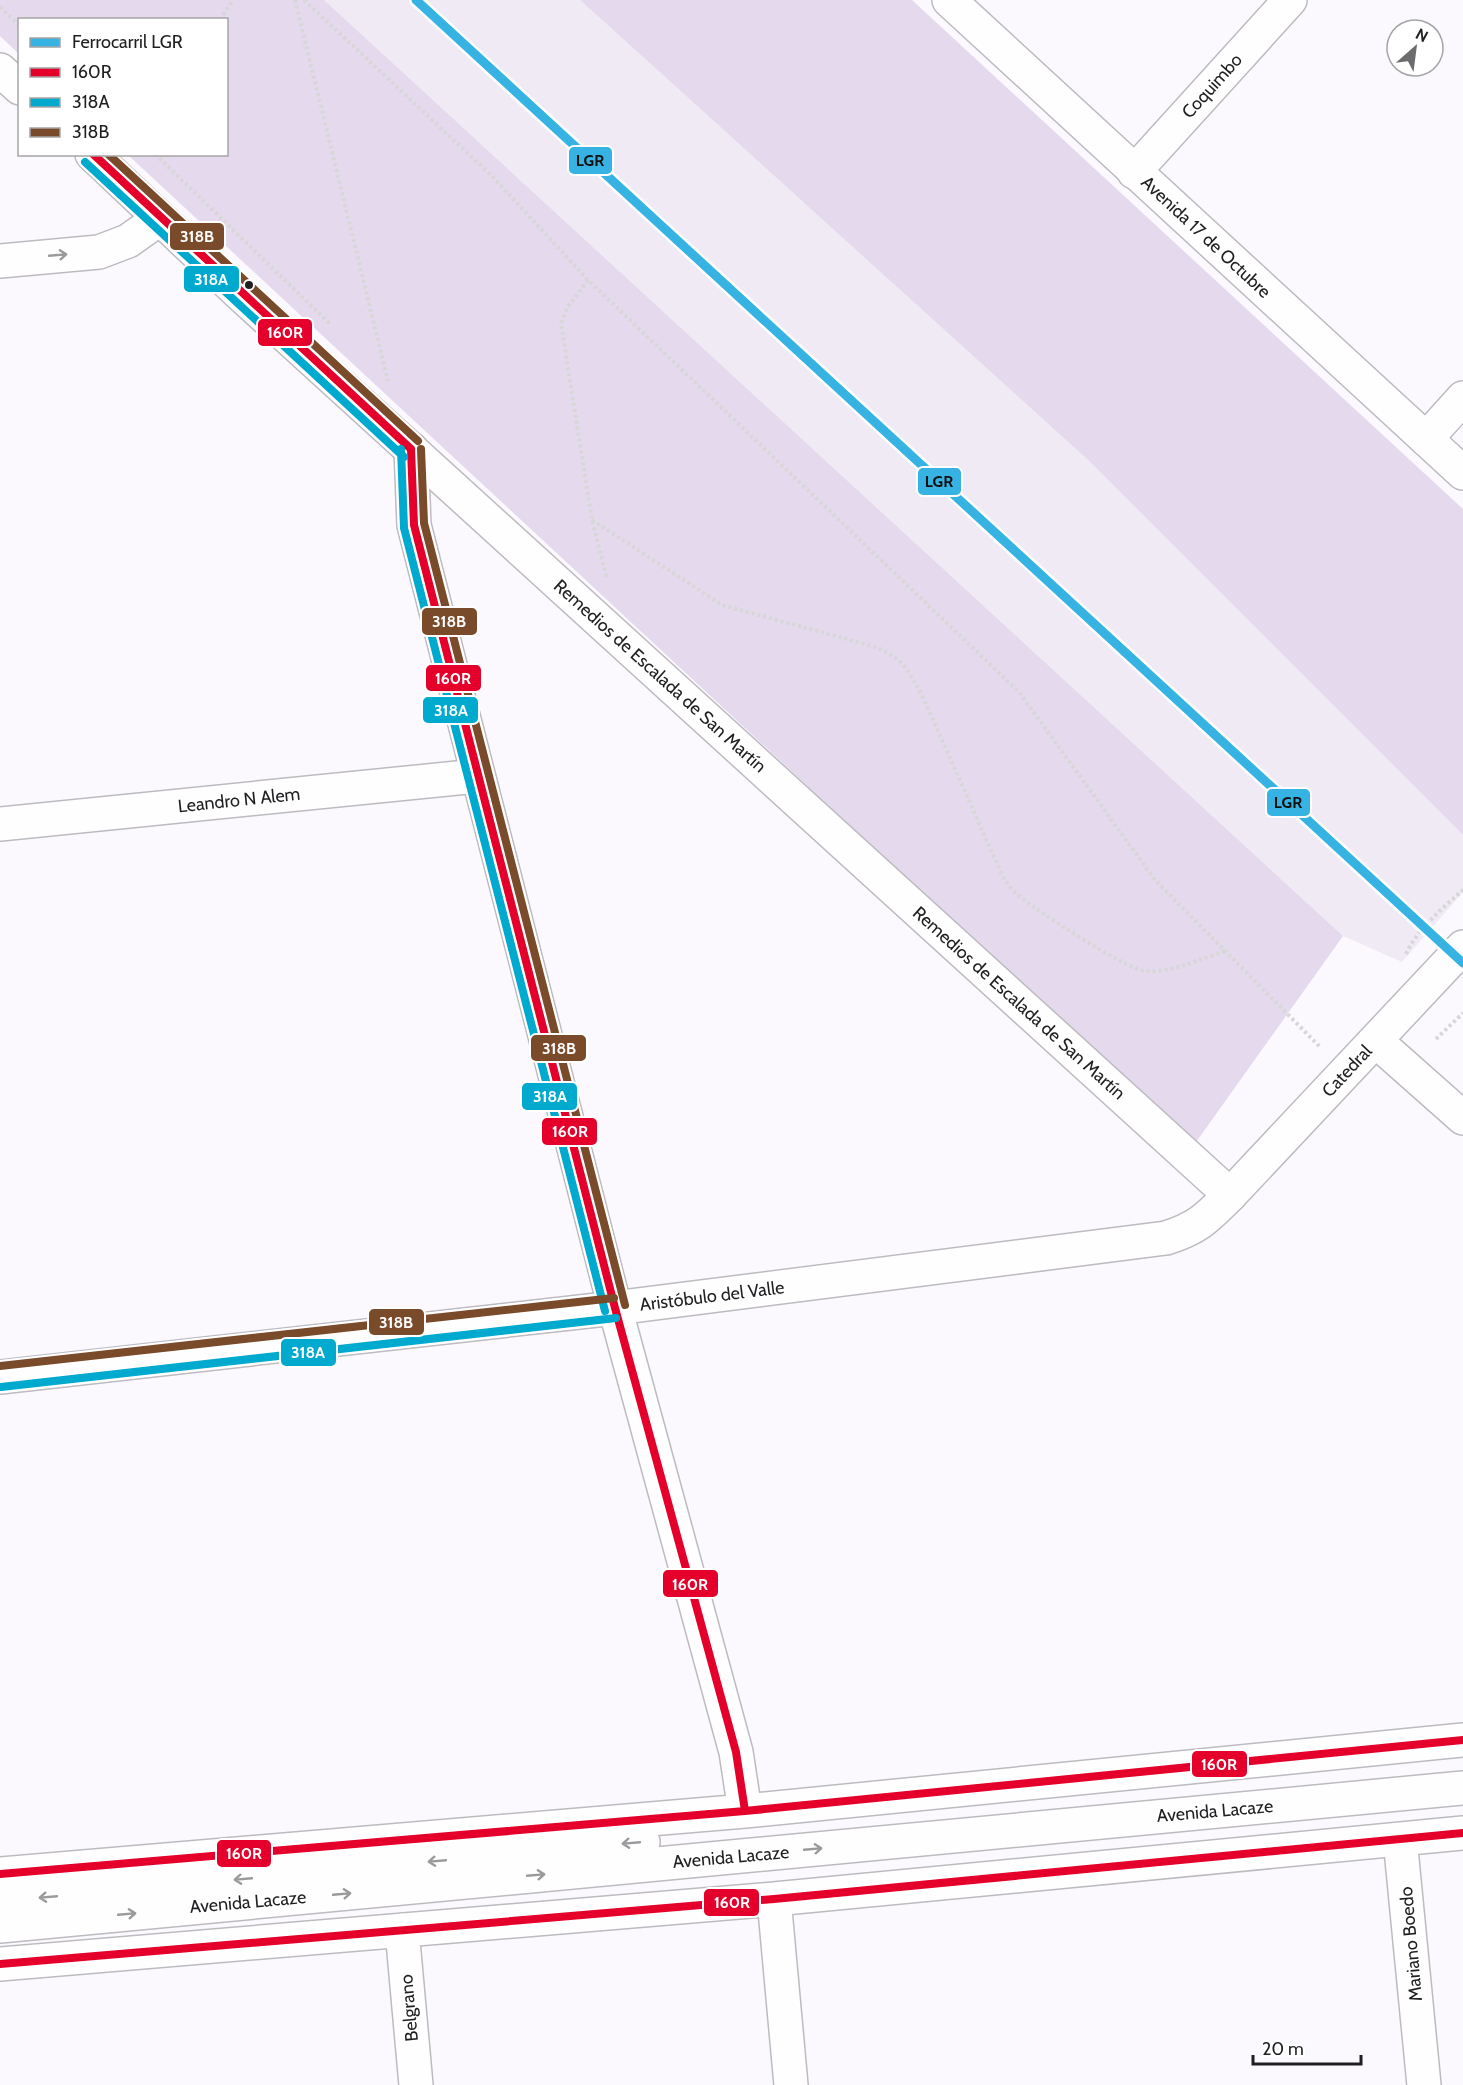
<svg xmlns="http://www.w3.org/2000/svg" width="1463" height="2085" font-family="Cabin,sans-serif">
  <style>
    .built { fill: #efeaf4 }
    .green { fill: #e4d9ed }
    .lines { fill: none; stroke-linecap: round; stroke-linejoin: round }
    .street-casing { stroke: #bdbbbf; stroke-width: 36 }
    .secondary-casing { stroke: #bdbbbf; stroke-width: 36 }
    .primary-casing { stroke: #bdbbbf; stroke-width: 36 }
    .path { stroke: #d7d7d8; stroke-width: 4; stroke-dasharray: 3 3; stroke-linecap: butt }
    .street { stroke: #fefeff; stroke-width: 33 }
    .secondary { stroke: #fefeff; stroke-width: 33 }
    .primary { stroke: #fefeff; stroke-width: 33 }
    .bus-1-casing { stroke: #fff; stroke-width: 12 }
    .bus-2-casing { stroke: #fff; stroke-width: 12 }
    .bus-3-casing { stroke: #fff; stroke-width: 12 }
    .bus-1 { stroke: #e4002b; stroke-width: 8 }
    .bus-2 { stroke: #00a9ce; stroke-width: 8 }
    .bus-3 { stroke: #7a4b2a; stroke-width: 8 }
    .rail-1-casing { stroke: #fff; stroke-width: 14 }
    .rail-1 { stroke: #36b3e3; stroke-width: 9 }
    .oneway { stroke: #9a999b }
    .bus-dot { fill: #1f1e21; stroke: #fff; stroke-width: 2 }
    .labels { text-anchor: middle; stroke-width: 4.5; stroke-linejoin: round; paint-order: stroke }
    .street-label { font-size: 18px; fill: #1f1e21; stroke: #fff }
    .line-badge { stroke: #fff; stroke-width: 2 }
    .badge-label { font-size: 16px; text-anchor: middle; font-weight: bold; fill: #fff }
    .pale-badge-label { font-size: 16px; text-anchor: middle; font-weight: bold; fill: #111 }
  </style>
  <rect width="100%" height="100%" fill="#fbf9fd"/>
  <path class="built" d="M324,0h256l508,460 375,375v57l-61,70 -59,-26z"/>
  <path class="green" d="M0,0h324l1019,936 -149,209 -1066,-990 98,-1v-134h-206l-1,34 -19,-18z
    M580,0h332l551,509v326l-375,-375z"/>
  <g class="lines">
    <defs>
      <path id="street" d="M1134,172l156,-172
        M0,261l99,-9 29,-11 31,-22
        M1426,439l37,-41
        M411,449l3,76 201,783 121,444 9,59
        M0,824l477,-48
        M1376,1041l87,77
        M0,1377l615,-69 551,-70c32,-10 41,-20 64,-43
        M1400,1839l24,246
        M0,1874l745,-63 718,-71
        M774,1899l17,186
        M402,1930l14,155
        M0,1964l774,-65 689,-66"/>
      <path id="secondary" d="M949,0l514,473
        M0,70l20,18
        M92,154l148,140 990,901 233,-248"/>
      <path id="primary" d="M0,1902l643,-60
        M0,1926l1463,-138"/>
    </defs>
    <use href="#street" class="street-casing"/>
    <use href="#secondary" class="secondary-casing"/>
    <use href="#primary" class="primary-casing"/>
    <path class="path" d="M295,0l93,381
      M304,0l188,176 96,104 431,412 136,188 166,168
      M0,7l20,19
      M220,20l13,-20
      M155,154l175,170
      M588,280l-21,28 -6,16 31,196 15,59
      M592,520l130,85 150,41c30,11 35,22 50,49l81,182c4,6 9,13 15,18 18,15 107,74 127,76 27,2 55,-12 80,-20
      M1406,954c12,-26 36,-45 57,-64
      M1436,1039l27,-26"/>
    <use href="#street" class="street"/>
    <use href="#secondary" class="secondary"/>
    <use href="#primary" class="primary"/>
    <defs>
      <path id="bus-1" d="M93,154l318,295
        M411,449l3,76 201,783 121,444 9,59
        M0,1874l745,-63 718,-71
        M0,1964l774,-65 689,-66"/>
      <path id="bus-2" d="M85,162l319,295
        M401,449l3,79 201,783
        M1,1387l615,-69"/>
      <path id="bus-3" d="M108,154l310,287
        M421,449l3,74 201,782
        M0,1366l614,-68"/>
    </defs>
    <use href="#bus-1" class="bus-1-casing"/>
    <use href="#bus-2" class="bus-2-casing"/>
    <use href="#bus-3" class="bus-3-casing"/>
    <use href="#bus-1" class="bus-1"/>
    <use href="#bus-2" class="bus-2"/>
    <use href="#bus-3" class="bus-3"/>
    <defs>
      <path id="rail-1" d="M416,0l1047,963"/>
    </defs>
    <use href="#rail-1" class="rail-1-casing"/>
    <use href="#rail-1" class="rail-1"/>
  </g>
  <defs><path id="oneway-shaft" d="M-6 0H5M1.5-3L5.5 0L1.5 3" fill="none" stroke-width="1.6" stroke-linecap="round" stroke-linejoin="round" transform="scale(1.5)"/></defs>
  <g class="oneway">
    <use href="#oneway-shaft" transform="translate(58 255) rotate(-5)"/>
    <use href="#oneway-shaft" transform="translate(631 1843) rotate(175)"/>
    <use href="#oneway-shaft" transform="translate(813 1849) rotate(-5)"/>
    <use href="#oneway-shaft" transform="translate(437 1861) rotate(175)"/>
    <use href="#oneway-shaft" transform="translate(536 1875) rotate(-5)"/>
    <use href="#oneway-shaft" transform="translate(243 1879) rotate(175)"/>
    <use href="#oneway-shaft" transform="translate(342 1894) rotate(-5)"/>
    <use href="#oneway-shaft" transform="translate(48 1897) rotate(175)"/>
    <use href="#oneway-shaft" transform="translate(127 1914) rotate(-5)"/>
  </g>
  <circle class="bus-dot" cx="249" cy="285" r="5"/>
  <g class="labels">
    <g class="street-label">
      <text transform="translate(1212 86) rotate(-48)" y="6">Coquimbo</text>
      <text transform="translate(1206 237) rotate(43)" y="6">Avenida 17 de Octubre</text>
      <text transform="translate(660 676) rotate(42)" y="6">Remedios de Escalada de San Martín</text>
      <text transform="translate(239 800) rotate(-6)" y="6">Leandro N Alem</text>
      <text transform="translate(1019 1003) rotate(42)" y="6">Remedios de Escalada de San Martín</text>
      <text transform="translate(1347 1071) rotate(-47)" y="6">Catedral</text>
      <text transform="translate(712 1296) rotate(-7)" y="6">Aristóbulo del Valle</text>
      <text transform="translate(1215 1811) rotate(-5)" y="6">Avenida Lacaze</text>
      <text transform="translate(731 1857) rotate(-5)" y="6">Avenida Lacaze</text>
      <text transform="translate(248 1902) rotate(-5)" y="6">Avenida Lacaze</text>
      <text transform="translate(1411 1944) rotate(-95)" y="6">Mariano Boedo</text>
      <text transform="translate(409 2008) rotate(-95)" y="6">Belgrano</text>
    </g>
  </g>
  <g class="line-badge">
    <rect x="568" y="146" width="45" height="29" rx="6" fill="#36b3e3"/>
    <rect x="169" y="222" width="56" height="29" rx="6" fill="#7a4b2a"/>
    <rect x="183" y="265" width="57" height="28" rx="6" fill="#00a9ce"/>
    <rect x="257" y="318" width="56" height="29" rx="6" fill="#e4002b"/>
    <rect x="917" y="467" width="45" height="29" rx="6" fill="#36b3e3"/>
    <rect x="421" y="607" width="57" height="29" rx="6" fill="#7a4b2a"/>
    <rect x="425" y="664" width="57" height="28" rx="6" fill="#e4002b"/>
    <rect x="422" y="696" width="57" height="28" rx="6" fill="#00a9ce"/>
    <rect x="1266" y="788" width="45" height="29" rx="6" fill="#36b3e3"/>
    <rect x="530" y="1034" width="57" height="28" rx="6" fill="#7a4b2a"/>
    <rect x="521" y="1082" width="57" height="29" rx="6" fill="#00a9ce"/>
    <rect x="541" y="1117" width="57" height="29" rx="6" fill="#e4002b"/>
    <rect x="368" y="1308" width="57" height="28" rx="6" fill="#7a4b2a"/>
    <rect x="280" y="1338" width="57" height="29" rx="6" fill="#00a9ce"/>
    <rect x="662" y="1569" width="57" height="29" rx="6" fill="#e4002b"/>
    <rect x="1191" y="1750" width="57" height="28" rx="6" fill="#e4002b"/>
    <rect x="216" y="1839" width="56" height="29" rx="6" fill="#e4002b"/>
    <rect x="703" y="1888" width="57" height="29" rx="6" fill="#e4002b"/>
  </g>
  <g class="badge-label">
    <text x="197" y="242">318B</text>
    <text x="211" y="285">318A</text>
    <text x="285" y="338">160R</text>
    <text x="449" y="627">318B</text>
    <text x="453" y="684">160R</text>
    <text x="451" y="716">318A</text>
    <text x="559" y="1054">318B</text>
    <text x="550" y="1102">318A</text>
    <text x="570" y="1137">160R</text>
    <text x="396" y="1328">318B</text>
    <text x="308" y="1358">318A</text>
    <text x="690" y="1590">160R</text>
    <text x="1219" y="1770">160R</text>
    <text x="244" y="1859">160R</text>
    <text x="732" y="1908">160R</text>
  </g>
  <g class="pale-badge-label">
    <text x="590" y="166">LGR</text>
    <text x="939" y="487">LGR</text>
    <text x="1288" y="808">LGR</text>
  </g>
  <rect x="18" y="18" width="210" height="138" fill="#ffffff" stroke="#a5a5a6" stroke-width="1.5"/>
  <rect x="30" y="38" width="30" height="9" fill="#36b3e3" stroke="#a5a5a6" stroke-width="1.5"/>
  <text x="72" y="48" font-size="18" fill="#1f1e21">Ferrocarril LGR</text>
  <rect x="30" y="68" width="30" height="9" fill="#e4002b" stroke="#a5a5a6" stroke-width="1.5"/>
  <text x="72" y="78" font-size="18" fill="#1f1e21">160R</text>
  <rect x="30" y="98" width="30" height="9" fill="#00a9ce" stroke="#a5a5a6" stroke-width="1.5"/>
  <text x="72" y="108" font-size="18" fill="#1f1e21">318A</text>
  <rect x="30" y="128" width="30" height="9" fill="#7a4b2a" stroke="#a5a5a6" stroke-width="1.5"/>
  <text x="72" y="138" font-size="18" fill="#1f1e21">318B</text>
  <g transform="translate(1415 48) rotate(28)"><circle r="28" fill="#ffffff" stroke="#a5a5a6" stroke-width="1.5"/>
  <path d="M0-4.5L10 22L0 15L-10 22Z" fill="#6c6b6e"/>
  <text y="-9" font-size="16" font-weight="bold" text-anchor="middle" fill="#1f1e21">N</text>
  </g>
  <path d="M1253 2055v9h108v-9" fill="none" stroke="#1f1e21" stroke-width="3"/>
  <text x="1262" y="2055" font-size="18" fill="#1f1e21" stroke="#ffffff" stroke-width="4.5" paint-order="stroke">20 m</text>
</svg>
